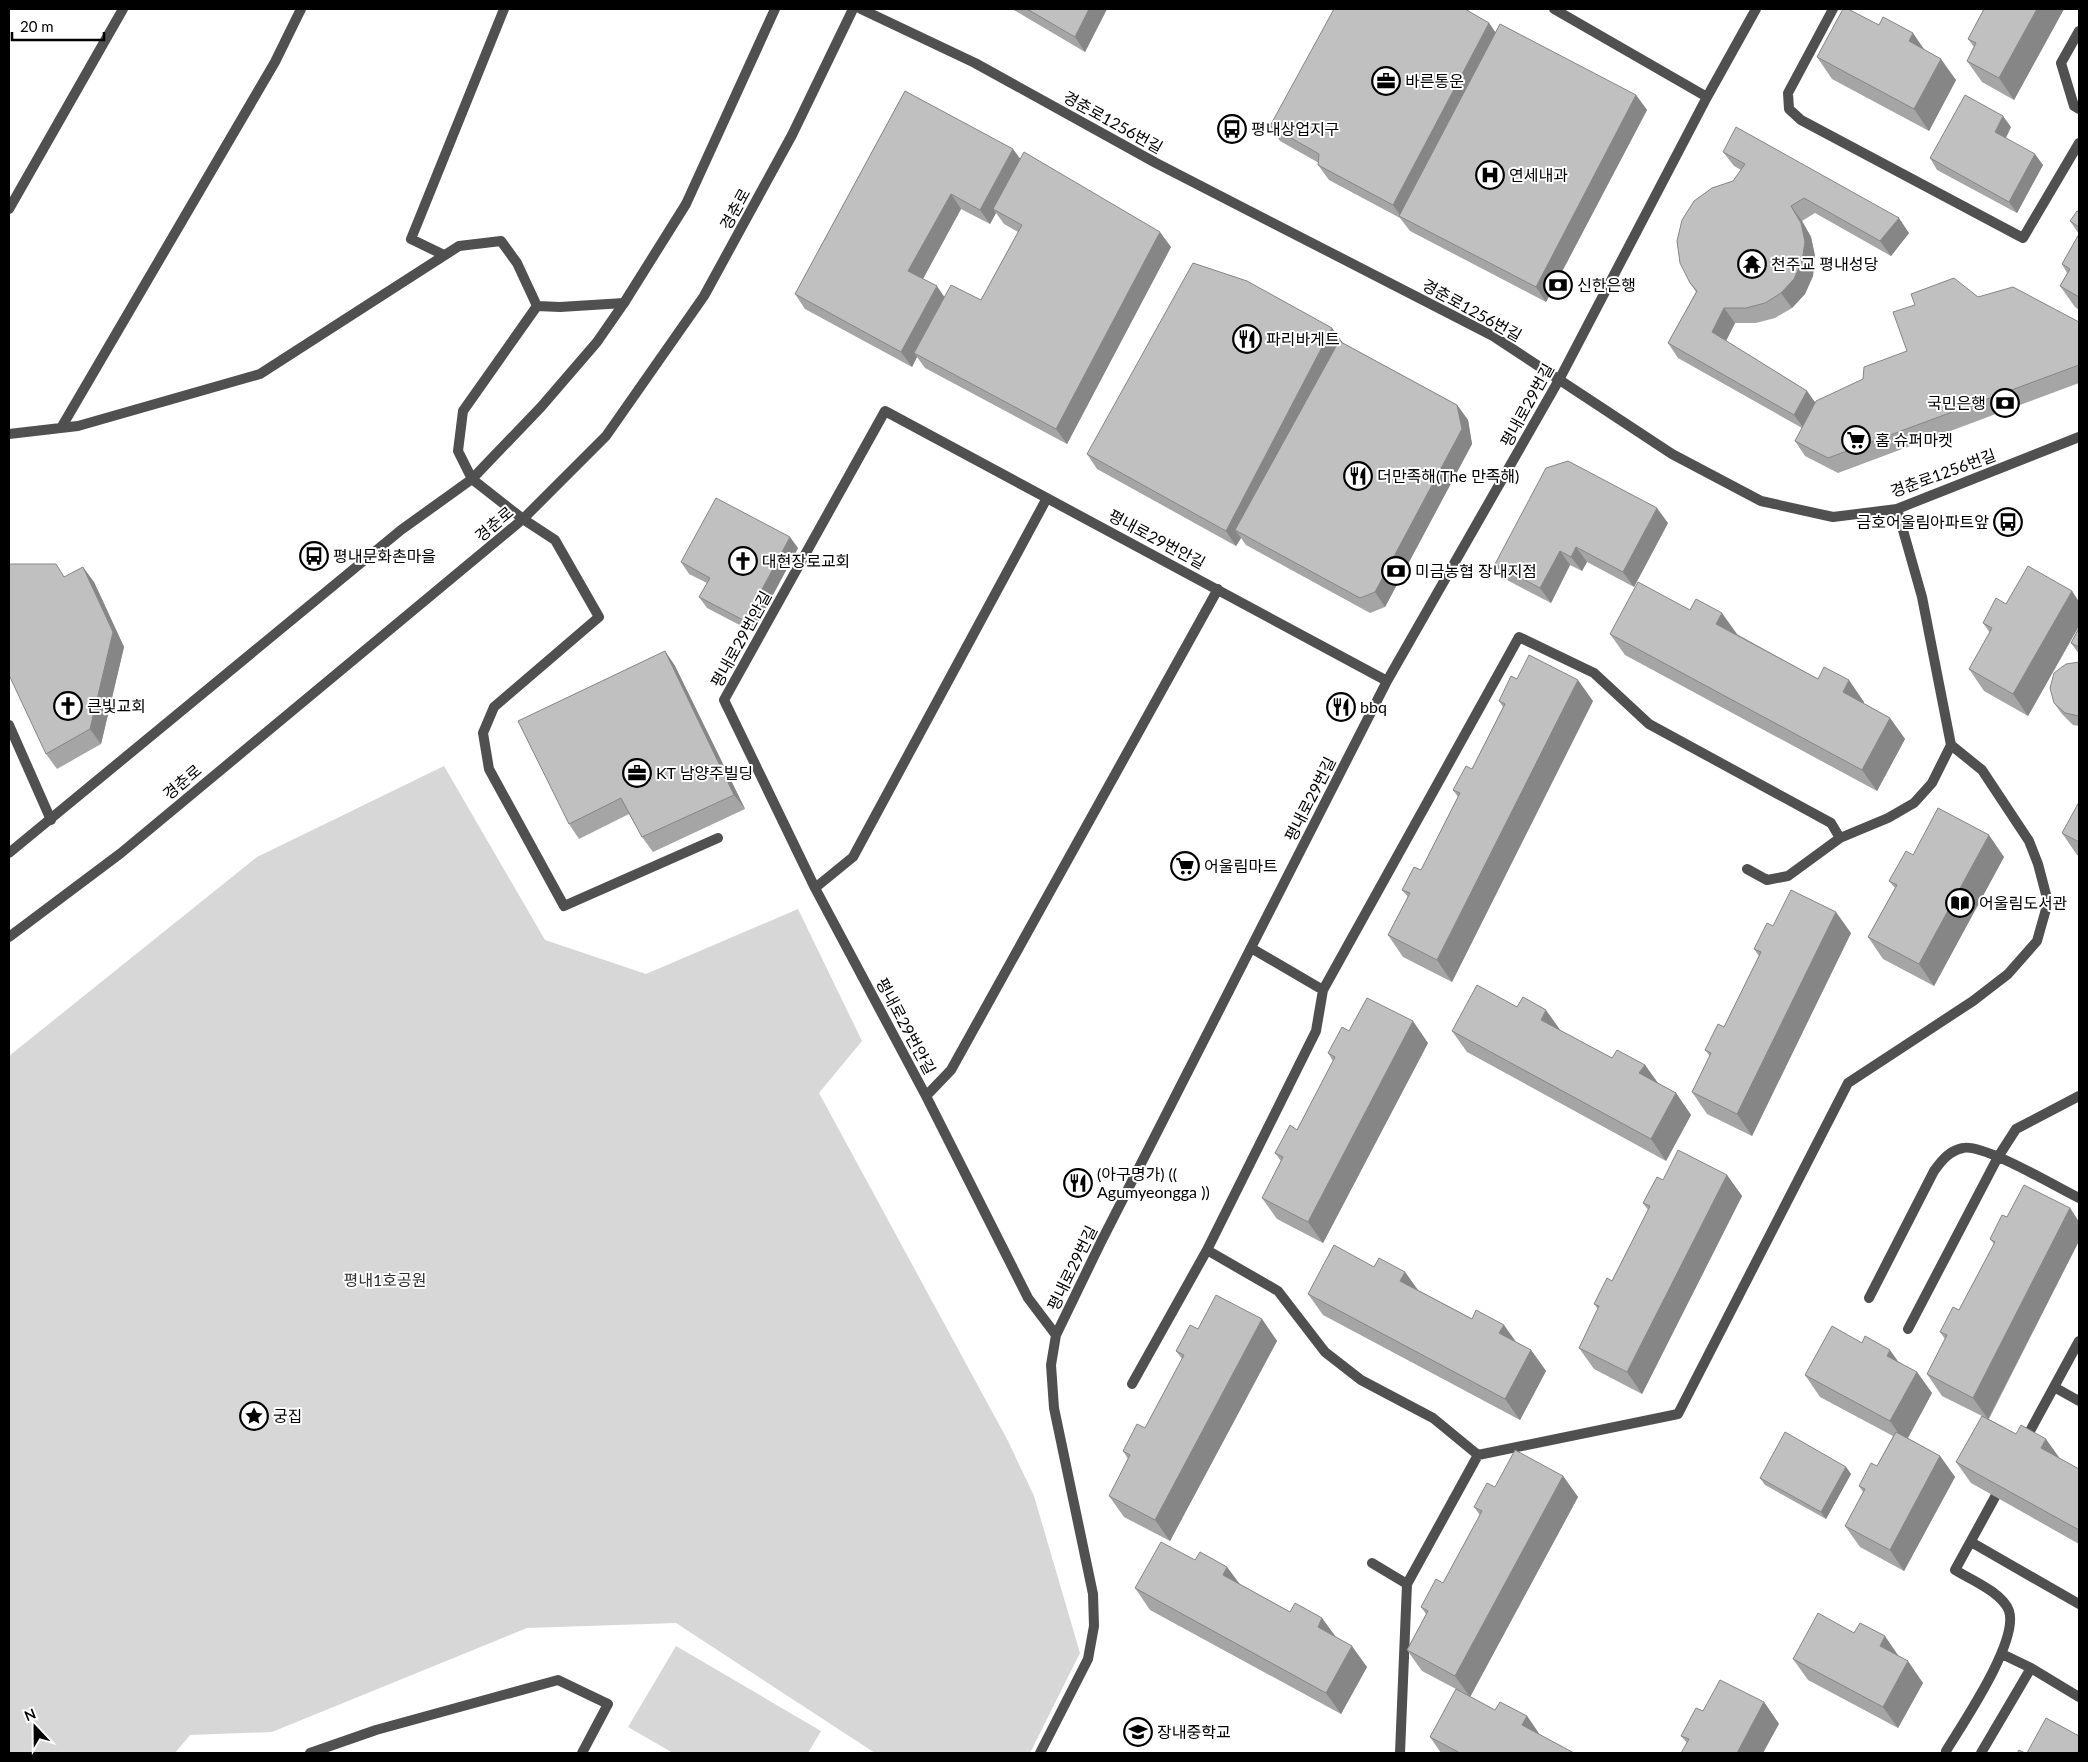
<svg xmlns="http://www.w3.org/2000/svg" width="2088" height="1762" font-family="Lato,'Noto Sans KR',sans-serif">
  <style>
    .green { fill: #d7d7d7 }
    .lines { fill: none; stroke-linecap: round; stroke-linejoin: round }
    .service { stroke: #505050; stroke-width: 10 }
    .minor { stroke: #505050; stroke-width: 10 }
    .tertiary { stroke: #505050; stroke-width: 10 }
    .wall { fill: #a5a5a5; fill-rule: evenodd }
    .shaded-wall { fill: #868686 }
    .building { fill: #c0c0c0; stroke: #868686 }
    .labels { text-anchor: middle; stroke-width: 4; stroke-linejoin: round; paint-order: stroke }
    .poi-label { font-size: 16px; fill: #000; stroke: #fff; text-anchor: start }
    .street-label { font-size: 16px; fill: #000; stroke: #fff }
    .park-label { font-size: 16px; fill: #2e2e2e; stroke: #fff }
  </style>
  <rect width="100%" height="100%" fill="#fff"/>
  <path class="green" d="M444,766l101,174 101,34 152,-65 64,132 -43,52 189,348 26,55 46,157 -50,100h-155l-199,-130 -149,5 -255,104 -82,3 -15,18h-166v-697l248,-199z
    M676,1646l145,85 -13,22h-135l-45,-26z"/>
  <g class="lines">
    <path class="service" d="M1833,9l-45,84 1,16 12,11 222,118 56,-95
      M2079,31l-18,32 13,43 5,3
      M444,255l-33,-16 93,-230
      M472,479l51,40 32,21 44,77 -105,90 -11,26 6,36 75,137 154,-68
      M1747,869l20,11 21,-4 52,-38 48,-20 26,-15 18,-20 19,-38
      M1251,948l72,42
      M1207,1250l71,41 47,61 36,28 72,38 45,37
      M1869,1298l65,-127c8,-11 15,-20 29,-23 20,-5 95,40 116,50
      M1908,1329l90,-172 18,-28 63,-33
      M1132,1384l75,-134 109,-219 7,-41 196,-353 75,36 55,51 182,99 9,15
      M2054,1387l25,14
      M2024,1442l55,-101
      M1971,1542l108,62
      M1372,1563l35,21
      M2002,1654l29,14 48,29
      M1946,1751c17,-28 73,-110 63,-140 -6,-18 -39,-32 -54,-41l40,-73
      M1400,1753l7,-169 71,-129 200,-41 170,-331 125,-82 35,-27 29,-33 11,-39 -10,-38 -9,-23 -47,-71 -31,-25 -29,-148 -25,-88
      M1981,1753l50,-85"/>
    <path class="minor" d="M1554,9l153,88
      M9,209l114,-200
      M537,306l23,1 64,-4
      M61,428l214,-366 26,-53
      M9,434l69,-8 182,-52 199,-128 42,-5 16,22 20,43
      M472,479l-14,-28 5,-40 74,-105
      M9,725l42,95
      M815,888l38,-31 194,-359
      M926,1096l25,-26 267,-481
      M1056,1335l-28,-37 -102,-202 -111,-208 -91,-188 161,-289 502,270
      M310,1753l66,-23 182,-50 50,24 -26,49
      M1040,1753l48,-94 6,-33 -1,-32 -39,-186 -3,-43 5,-30 45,-93 286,-561 173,-303 147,-281 49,-88"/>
    <path class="tertiary" d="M861,9l114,54 181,100 337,173 179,118 89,47 72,16 64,-8 182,-72
      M9,853l392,-323 71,-51 69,-72 56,-65 27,-39 62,-99 89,-195
      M9,937l112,-84 402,-334 83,-83 98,-140 88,-161 61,-126"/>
  </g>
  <path class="wall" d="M1012,9h95l-22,43z
    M1982,9h82l-50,91 -32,-18 -15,-21 7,-14 -6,-8 15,-28z
    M1489,23l7,10 140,62 11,15 -101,192 -136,-71 -10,-13 -71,-38 -11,-15 1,-2 -39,-22 -10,-15z
    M1879,25l45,25 32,30 -27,51 -97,-52 -15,-22z
    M905,91l266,156 -104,197 -142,-76 -8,-11 -5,10 -107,-58 -10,-15zM961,209l29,15 6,-11 8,11 14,8 -37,68 -36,-3 -22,-18z
    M2011,127l-5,11 37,27 -26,48 -80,-43 -7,-12z
    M1723,152l186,81 -18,23 -76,-43 -13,8 9,16 4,19 -2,20 -8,18 -13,14 -17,10 -19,5h-21l-9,18 81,50 8,12 48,-24 44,-28 71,-54 101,25v61l-241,90 -33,-17 -10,-15 7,-13 -124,-70 -10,-15 28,-51 -6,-9 43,-102 8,-11 -7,-4z
    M2079,212v98l-4,-3 -15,-21 7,-13 -5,-9 17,-30 -9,-13z
    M1343,343l114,62 11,15 4,24 -87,163 -15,6 -124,-68 -5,-7 -5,8 -139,-77 -10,-15z
    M1668,523l-34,64 -47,-25 -5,9 -12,-6 -19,38 -46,-24 -10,-15z
    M798,548l-45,84 -46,-24 -8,-11 8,-14 -18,-9 -8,-12z
    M65,576l29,6 30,65 -23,97 -44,25 -11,-15z
    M2072,591l7,11v24l-51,90 -44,-25 -15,-22 21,-36 -7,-10 23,-19z
    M1690,610l47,24 81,45 46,23 -1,1 27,15 15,21 -28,52 -252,-136 -15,-21z
    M2079,628v26l-8,-11z
    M665,651l10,15 70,143 -92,43 -11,-15 -13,-23 -50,25 -10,-15z
    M2079,662v64l-6,-1 -11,-11 -8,-11z
    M1517,679l76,22 -141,281 -49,-25 -15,-22 20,-38 -6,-7 19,-20 37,-73 -5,-7 19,-21 31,-62 -4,-6z
    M2062,833l17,9v14l-2,-1z
    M1913,855l91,2 -70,129 -51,-27 -15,-22 27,-49 -6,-7z
    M1773,926l78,7 -99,203 -45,-22 -15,-22 18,-36 -5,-6 19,-23 35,-71 -5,-7z
    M1349,1031l79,12 -105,200 -46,-24 -15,-21 19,-37 -6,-8 22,-23 36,-69 -5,-8z
    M1452,1031h109l51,27 33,7 13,18 18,10 15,22 -25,46 -199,-109z
    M1727,1175l15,21 -100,198 -48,-25 -15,-21 19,-39 -4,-5 18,-23 36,-71 -5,-7 20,-23z
    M2070,1208l9,14v19l-90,178 90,50v75l-108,-61 -15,-21 26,-46 -40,-20 -15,-22 18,-35 -5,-7 19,-22 35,-66 -4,-5 17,-22z
    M1374,1267l31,5 13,18 113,60 15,21 -26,49 -197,-105 -15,-21z
    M1262,1319l15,22 -107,200 -46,-24 -15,-21 19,-37 -5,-8 22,-23 37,-69 -6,-8 22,-22z
    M1900,1363l17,9 15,21 -24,45 32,18 15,21 -51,94 -44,-24 -15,-21 18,-34 -4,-6 18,-20 16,-30 -73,-39 -15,-22z
    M1846,1467l5,7 -25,45 -61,-34 -5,-7z
    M1563,1476l15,21 -108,200 25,13 32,6 13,19 34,18h-133l-11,-16 26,-48 -34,-18 -15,-21 19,-36 -5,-7 22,-24 37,-68 -6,-8 21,-20z
    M1195,1560l32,7 13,17 50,28 32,6 14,19 31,30 -26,47 -191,-104 -15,-22z
    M1900,1657l23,26 -25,45 -90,-48 -15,-21z
    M1764,1702l15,22 -92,19 -6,-7 22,-25z"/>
  <path class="shaded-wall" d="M1089,9h18l-22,43 -10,-15z
    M2037,9h27l-50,91 -15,-22z
    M1489,23l10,15 -97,180 -9,-13z
    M1913,33l15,22 -19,-14z
    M1941,59l15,21 -27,51 -15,-22z
    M1636,95l11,15 -101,192 -10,-15z
    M2003,116l8,11 -8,16 -8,-11z
    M1013,149l11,15 -31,45 3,4 -6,11 -10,-14z
    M2035,154l8,11 -26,48 -8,-11z
    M951,194l10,15 -42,77 -11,-15z
    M1791,206l11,15 9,16 4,19 -2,20 -8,18 -13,14 -11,-15z
    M1899,218l10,15 -18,23 -11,-15z
    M1160,232l11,15 -104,197 -11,-15z
    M937,286l10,15 -33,52 3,4 -5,10 -11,-15z
    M1724,308l11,15 -12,24 -11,-15z
    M1332,328l11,15 -108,187 6,8 -5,8 -10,-15z
    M1807,391l10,14 -12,25 -11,-15z
    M1457,405l11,15 4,24 -87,163 -10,-15z
    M1657,508l11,15 -34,64 -11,-15z
    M790,537l8,11 -45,84 -8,-11z
    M1576,547l11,15 -5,9 -11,-14z
    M1560,551l10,14 -19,38 -11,-15z
    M83,567l11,15 30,65 -23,97 -11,-15z
    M2072,591l7,11v24l-51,90 -15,-22z
    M1722,613l15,21 -6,11 -15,-21z
    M665,651l10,15 70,143 -11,-14z
    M1578,680l15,21 -141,281 -15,-22z
    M1849,680l15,22 -6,12 -15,-22z
    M1890,718l15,21 -28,52 -15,-21z
    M1989,835l15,22 -70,129 -15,-22z
    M1836,912l15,21 -99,203 -15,-22z
    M1546,1010l15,21 -20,-11z
    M1413,1021l15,22 -105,200 -15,-21z
    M1645,1065l15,21 -21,-13z
    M1676,1093l15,22 -25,46 -15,-22z
    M1727,1175l15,21 -100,198 -15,-22z
    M2070,1208l9,14v19l-91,178 -15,-21z
    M1405,1272l15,21 -20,-12z
    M1262,1319l15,22 -107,200 -15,-21z
    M1504,1325l15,21 -20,-13z
    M1531,1350l15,21 -26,49 -15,-21z
    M1890,1350l15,21 -18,-15z
    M1917,1372l15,21 -27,50 -15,-22z
    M2046,1439l15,21 -20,-12z
    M1940,1456l15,21 -51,94 -14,-21z
    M1846,1467l5,7 -25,45 -5,-7z
    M1563,1476l15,21 -108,200 -15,-21z
    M1227,1567l15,21 -19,-13z
    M1322,1618l15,21 -19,-12z
    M1885,1636l15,22 -20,-12z
    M1352,1646l15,21 -26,47 -15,-21z
    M1908,1661l15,22 -25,45 -15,-21z
    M1764,1702l15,22 -16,29h-26z
    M1527,1716l15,22 -20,-13z"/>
  <path class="building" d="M1027,9h62l-14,28z
    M1334,9h131l24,14 -96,182 -75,-40 1,-11 -49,-28z
    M1843,9h5l31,16 4,-8 30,16 -4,8 32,18 -27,50 -97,-52z
    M1984,9h53l-38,69 -32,-17 9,-18 -8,-4z
    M1500,24l136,71 -100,192 -137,-71z
    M905,91l108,58 -33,61 -29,-16 -43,77 29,15 -36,66 -106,-58z
    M1965,95l38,21 -8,16 40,22 -26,48 -79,-44z
    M1736,127l163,91 -19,23 -76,-43 -13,8 10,17 4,19 -3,19 -8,18 -13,14 -16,10 -19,5h-22l-12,24 95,59 -13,24 -126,-72 29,-52 -7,-8 -10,-20 -3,-22 5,-21 12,-19 18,-13 21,-7 12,-17 -22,-12z
    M1024,152l136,80 -104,197 -142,-76 37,-68 30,15 41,-75 -29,-16z
    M2077,211l2,1v15l-9,-6z
    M2079,234v63l-19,-11 10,-17 -8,-5z
    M1193,263l54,18 85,47 -106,203 -139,-77z
    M1954,278l24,19 35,-10 66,35v43l-251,93 -33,-17 21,-40 47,-22 1,-12 43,-16 -14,-39 22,-7 -4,-11z
    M1339,341l118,64 5,24 -87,163 -15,6 -125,-68z
    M1568,461l89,47 -34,64 -47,-25 -5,10 -11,-6 -20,37 -45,-24 51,-96z
    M716,498l74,39 -45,84 -46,-24 11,-19 -29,-16z
    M9,564h47l8,13 19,-10 30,65 -23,97 -44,25 -37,-79z
    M2028,566l44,25 -59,103 -44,-25 23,-41 -9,-5 13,-25 10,6z
    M1638,582l52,28 6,-11 26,14 -6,11 102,55 6,-12 25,13 -6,12 47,26 -28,52 -252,-136z
    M2079,628v19l-8,-4z
    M665,651l69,144 -92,42 -21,-39 -52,26 -51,-103z
    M1529,655l49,25 -141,280 -49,-25 22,-42 -8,-3 12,-23 7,3 39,-77 -7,-3 13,-24 6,3 33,-65 -6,-3 12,-25 6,3z
    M2079,662v54l-14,-3 -11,-10 -4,-15 4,-15 12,-9z
    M2079,802v40l-17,-9z
    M1938,808l51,27 -70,129 -51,-27 29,-52 -8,-4 17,-30 7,4z
    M1791,890l45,22 -99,202 -45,-22 19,-39 -6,-3 13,-26 6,3 37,-75 -7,-3 13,-26 6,3z
    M1477,985l40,22 6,-10 23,13 -5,10 71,38 5,-8 28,15 -6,8 37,20 -25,46 -199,-108z
    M1367,998l46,23 -105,201 -46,-24 21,-41 -8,-4 15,-28 7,5 38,-73 -7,-4 14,-26 7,4z
    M1678,1150l49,25 -100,197 -48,-24 20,-42 -5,-2 13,-26 5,3 38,-75 -7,-3 14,-26 6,3z
    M2024,1185l46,23 -97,190 -46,-24 20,-39 -7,-3 13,-25 6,3 36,-68 -5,-3 12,-24 5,2z
    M1334,1245l40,22 5,-9 26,14 -5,9 72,38 4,-9 28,15 -5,8 32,17 -26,49 -197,-105z
    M1216,1295l46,24 -107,201 -46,-24 21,-41 -7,-4 14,-27 8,4 39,-73 -8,-4 14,-26 8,4z
    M1832,1326l30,17 3,-7 25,14 -3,6 30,16 -27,49 -85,-46z
    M1982,1416l34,18 5,-9 25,14 -5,9 38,21v61l-123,-68z
    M1785,1432l61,35 -25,45 -61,-34z
    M1896,1432l44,24 -50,94 -45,-24 20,-37 -6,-3 12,-23 6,3z
    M1515,1450l48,26 -108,200 -48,-26 21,-39 -7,-4 15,-28 7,4 39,-72 -8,-4 13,-24 8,4z
    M1161,1542l34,18 5,-8 27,15 -4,8 67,37 5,-9 27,15 -4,9 34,19 -26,47 -191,-105z
    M1818,1613l36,20 6,-10 25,13 -5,10 28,15 -25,46 -90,-48z
    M1720,1680l44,22 -27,51h-56l8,-14 -8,-3 15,-28 7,3z
    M1456,1689l39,21 5,-8 27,14 -5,9 52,28h-114l-30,-16z
    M2046,1718l33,18v17h-52z
    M2019,1750l6,3h-8z"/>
  <defs>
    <symbol id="office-ring" viewBox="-11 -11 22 22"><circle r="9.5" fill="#fff" stroke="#000" stroke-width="1.5"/><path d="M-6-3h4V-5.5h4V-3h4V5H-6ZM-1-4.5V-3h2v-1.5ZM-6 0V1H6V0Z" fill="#000"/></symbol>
    <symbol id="bus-ring" viewBox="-11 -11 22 22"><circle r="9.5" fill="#fff" stroke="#000" stroke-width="1.5"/><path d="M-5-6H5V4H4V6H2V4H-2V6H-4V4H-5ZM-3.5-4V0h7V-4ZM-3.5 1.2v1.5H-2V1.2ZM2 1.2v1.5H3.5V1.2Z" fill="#000"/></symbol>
    <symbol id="hospital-ring" viewBox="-11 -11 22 22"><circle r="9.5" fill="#fff" stroke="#000" stroke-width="1.5"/><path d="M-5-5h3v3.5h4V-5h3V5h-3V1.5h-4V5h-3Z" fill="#000"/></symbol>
    <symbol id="temple-ring" viewBox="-11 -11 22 22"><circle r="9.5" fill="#fff" stroke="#000" stroke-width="1.5"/><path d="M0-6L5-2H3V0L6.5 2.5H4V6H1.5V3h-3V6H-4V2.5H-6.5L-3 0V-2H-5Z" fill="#000"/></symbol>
    <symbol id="bank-ring" viewBox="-11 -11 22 22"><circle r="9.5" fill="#fff" stroke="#000" stroke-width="1.5"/><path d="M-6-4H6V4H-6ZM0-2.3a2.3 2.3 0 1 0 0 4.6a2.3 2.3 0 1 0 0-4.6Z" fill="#000"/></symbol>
    <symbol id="restaurant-ring" viewBox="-11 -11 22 22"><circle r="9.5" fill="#fff" stroke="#000" stroke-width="1.5"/><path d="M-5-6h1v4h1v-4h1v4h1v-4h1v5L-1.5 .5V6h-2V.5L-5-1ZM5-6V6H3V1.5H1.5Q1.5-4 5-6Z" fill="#000"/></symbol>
    <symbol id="supermarket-ring" viewBox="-11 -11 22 22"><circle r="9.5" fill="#fff" stroke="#000" stroke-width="1.5"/><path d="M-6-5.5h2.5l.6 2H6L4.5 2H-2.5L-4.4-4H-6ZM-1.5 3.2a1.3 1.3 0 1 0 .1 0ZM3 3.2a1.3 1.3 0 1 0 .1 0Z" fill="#000"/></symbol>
    <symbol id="church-ring" viewBox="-11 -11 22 22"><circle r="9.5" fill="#fff" stroke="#000" stroke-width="1.5"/><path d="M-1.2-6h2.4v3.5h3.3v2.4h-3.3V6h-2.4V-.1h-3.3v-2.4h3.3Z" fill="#000"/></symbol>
    <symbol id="library-ring" viewBox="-11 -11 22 22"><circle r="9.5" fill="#fff" stroke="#000" stroke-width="1.5"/><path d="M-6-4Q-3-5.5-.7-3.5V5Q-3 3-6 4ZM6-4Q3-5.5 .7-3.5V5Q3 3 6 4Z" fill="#000"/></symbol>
    <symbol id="sight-ring" viewBox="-11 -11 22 22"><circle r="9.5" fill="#fff" stroke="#000" stroke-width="1.5"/><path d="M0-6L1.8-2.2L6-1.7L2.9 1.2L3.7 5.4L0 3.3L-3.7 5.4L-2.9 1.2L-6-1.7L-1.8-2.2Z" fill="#000"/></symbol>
    <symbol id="school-ring" viewBox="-11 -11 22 22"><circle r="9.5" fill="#fff" stroke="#000" stroke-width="1.5"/><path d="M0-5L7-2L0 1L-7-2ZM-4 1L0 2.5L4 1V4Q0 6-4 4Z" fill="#000"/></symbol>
  </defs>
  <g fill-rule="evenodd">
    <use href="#office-ring" x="1370" y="65" width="32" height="32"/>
    <use href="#bus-ring" x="1216" y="113" width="32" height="32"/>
    <use href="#hospital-ring" x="1474" y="159" width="32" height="32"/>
    <use href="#temple-ring" x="1736" y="248" width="32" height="32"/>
    <use href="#bank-ring" x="1542" y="269" width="32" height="32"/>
    <use href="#restaurant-ring" x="1231" y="323" width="32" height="32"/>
    <use href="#bank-ring" x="1989" y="387" width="32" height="32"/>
    <use href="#supermarket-ring" x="1840" y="424" width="32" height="32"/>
    <use href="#restaurant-ring" x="1342" y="460" width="32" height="32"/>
    <use href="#bus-ring" x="1992" y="506" width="32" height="32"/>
    <use href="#bus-ring" x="298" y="540" width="32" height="32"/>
    <use href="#church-ring" x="727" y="545" width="32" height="32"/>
    <use href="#bank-ring" x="1380" y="555" width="32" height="32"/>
    <use href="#church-ring" x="52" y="690" width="32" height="32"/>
    <use href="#restaurant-ring" x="1325" y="691" width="32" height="32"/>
    <use href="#office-ring" x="621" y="757" width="32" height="32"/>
    <use href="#supermarket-ring" x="1169" y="850" width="32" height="32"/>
    <use href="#library-ring" x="1944" y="887" width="32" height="32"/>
    <use href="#restaurant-ring" x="1062" y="1167" width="32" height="32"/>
    <use href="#sight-ring" x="238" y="1400" width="32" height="32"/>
    <use href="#school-ring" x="1122" y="1716" width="32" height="32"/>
  </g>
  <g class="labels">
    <g class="poi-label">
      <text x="1405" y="87">바른통운</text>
      <text x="1251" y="135">평내상업지구</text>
      <text x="1509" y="181">연세내과</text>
      <text x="1771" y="270">천주교 평내성당</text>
      <text x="1577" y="291">신한은행</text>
      <text x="1266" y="345">파리바게트</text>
      <text x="1986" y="409" text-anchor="end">국민은행</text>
      <text x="1875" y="446">홈 슈퍼마켓</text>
      <text x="1377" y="482">더만족해(The 만족해)</text>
      <text x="1989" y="528" text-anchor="end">금호어울림아파트앞</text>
      <text x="333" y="562">평내문화촌마을</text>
      <text x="762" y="567">대현장로교회</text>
      <text x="1415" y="577">미금농협 장내지점</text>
      <text x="87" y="712">큰빛교회</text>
      <text x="1360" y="713">bbq</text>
      <text x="656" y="779">KT 남양주빌딩</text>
      <text x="1204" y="872">어울림마트</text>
      <text x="1979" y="909">어울림도서관</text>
      <text x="1097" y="1180">(아구명가) ((<tspan x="1097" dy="18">Agumyeongga ))</tspan></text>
      <text x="273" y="1422">궁집</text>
      <text x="1157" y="1738">장내중학교</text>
    </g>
    <g class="street-label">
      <text transform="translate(1113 122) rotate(29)" y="6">경춘로1256번길</text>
      <text transform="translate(735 209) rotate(-61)" y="6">경춘로</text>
      <text transform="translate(1472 310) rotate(29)" y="6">경춘로1256번길</text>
      <text transform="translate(1527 405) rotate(-61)" y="6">평내로29번길</text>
      <text transform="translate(1943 473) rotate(-20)" y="6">경춘로1256번길</text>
      <text transform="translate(494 524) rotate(-40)" y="6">경춘로</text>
      <text transform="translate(1157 539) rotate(28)" y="6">평내로29번안길</text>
      <text transform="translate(741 639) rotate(-61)" y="6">평내로29번안길</text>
      <text transform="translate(182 782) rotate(-40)" y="6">경춘로</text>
      <text transform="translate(1310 799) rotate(-63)" y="6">평내로29번길</text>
      <text transform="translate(906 1026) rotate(62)" y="6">평내로29번안길</text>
      <text transform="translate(1072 1268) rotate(-64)" y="6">평내로29번길</text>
    </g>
    <g class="park-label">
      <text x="385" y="1286">평내1호공원</text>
    </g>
  </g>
  <rect width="2088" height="1762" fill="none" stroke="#000000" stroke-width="20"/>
  <g transform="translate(35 1727) rotate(338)" stroke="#ffffff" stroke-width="4" paint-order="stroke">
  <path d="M0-4L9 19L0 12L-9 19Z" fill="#000000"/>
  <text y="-8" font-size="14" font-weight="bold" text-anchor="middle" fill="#000000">N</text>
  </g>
  <path d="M12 32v8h92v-8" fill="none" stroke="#000000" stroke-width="2.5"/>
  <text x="20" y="32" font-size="15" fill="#000000" stroke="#ffffff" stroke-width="4" paint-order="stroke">20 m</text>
</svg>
